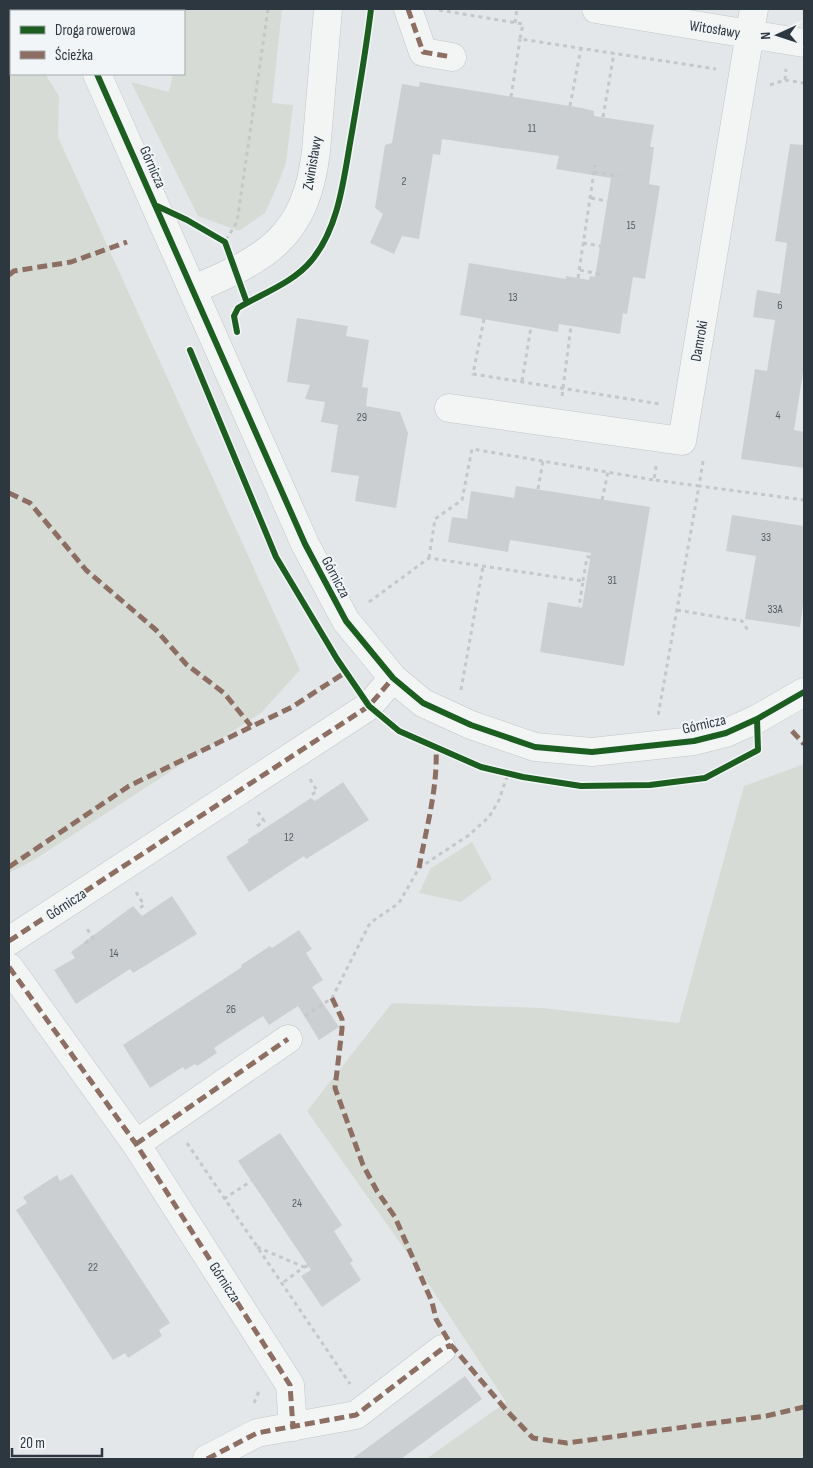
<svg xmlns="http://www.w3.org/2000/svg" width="813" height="1468" font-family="'Sofia Sans Condensed',sans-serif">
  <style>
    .green { fill: #d6dcd5 }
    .building { fill: #cccfd1 }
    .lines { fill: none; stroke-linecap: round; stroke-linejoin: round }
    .minor-casing { stroke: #c2c5c7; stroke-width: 29 }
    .path { stroke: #c5c7c8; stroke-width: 3; stroke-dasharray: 4 4; stroke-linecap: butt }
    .minor { stroke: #f3f5f5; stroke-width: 28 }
    .quiet { stroke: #8d6e63; stroke-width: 5; stroke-dasharray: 10 5; stroke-linecap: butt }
    .cycleway-casing { stroke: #f2f5f7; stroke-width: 9 }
    .cycleway { stroke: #1b5e20; stroke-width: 6 }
    .labels { text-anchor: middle; stroke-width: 4; stroke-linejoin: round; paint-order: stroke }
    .number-label { font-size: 12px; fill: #555e65 }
    .street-label { font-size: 15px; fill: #2c3740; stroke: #f2f5f7 }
  </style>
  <rect width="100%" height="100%" fill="#e4e7e9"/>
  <path class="green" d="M185,9h97l-10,94 21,2 -7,58 -8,21 -13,29 -26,18 -41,-15 -67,-134 38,10 4,-18h11z
    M9,16l2,4v54h34l14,22 -1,41 242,533 -39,43 -227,147 -25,13z
    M804,764v695h-378l80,-57 -82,-125 -117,-166 85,-108 150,5 137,15 65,-237z
    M472,842l20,37 -31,23 -42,-9 12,-25z"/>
  <path class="building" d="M420,82l162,26 12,3v5l60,9 -4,22h4l-5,37 11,2 -15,93 -12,-2 -6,37 -4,-1 -3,21 -61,-10 -1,8 -98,-17 9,-52 97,16v-3l23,4 1,-4 5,1 16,-99 -55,-9 3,-13 -117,-17 -2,16 -7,-1 -14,85 -17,-3 -8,18 -24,-11 13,-29 -8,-6 10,-63 7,-2 10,-59 17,3z
    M790,144l14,1v221l-10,64 10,2v36l-63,-9 14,-90 12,2 8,-51 -22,-3 4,-27 23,4 7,-51 -12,-2z
    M297,318l51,8 -2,10 23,4 -7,47 6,1 -2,18 34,6 8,21 -12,75 -41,-7 4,-25 -28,-4 7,-47 -17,-3 4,-20 -20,-3 5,-14 -23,-3z
    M516,486l134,21 -26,159 -84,-14 8,-50 34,6 9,-55 -81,-13 -2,12 -60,-10 4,-25 15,2 4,-28 43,7z
    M732,515l72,11v71l-4,30 -55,-8 11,-63 -30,-5z
    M343,782l26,38 -63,39 -2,-3 -55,36 -23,-35 23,-15 -2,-2 64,-42 4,3z
    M172,896l25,38 -64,39 -3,-4 -54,35 -22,-34 21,-12 -4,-6 62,-46 9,10z
    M299,930l13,19 -6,4 17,27 -11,7 27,40 -20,13 -21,-34 -29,19 -6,-9 -49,32 3,5 -20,13 -2,-2 -10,6 -2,-3 -33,21 -27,-43 119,-78 -1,-2 29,-19 2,2z
    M280,1133l62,92 -8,6 19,30 -3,2 11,17 -39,27 -21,-31 10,-6 -73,-109z
    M72,1174l98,149 -11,7 3,6 -34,22 -3,-5 -12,7 -97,-150 11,-7 -4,-6 34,-22 3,6z
    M465,1376l17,23 -81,60h-49z"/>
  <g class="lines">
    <defs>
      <path id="minor" d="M68,9l1,2
        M408,9l15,43 29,5
        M596,9l208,34
        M97,74l208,470 41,77 47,57 30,25 48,22 64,22 57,5 102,-11 32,-8 31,-14 47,-27
        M194,289c73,-31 112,-52 122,-138l12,-142
        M449,408l233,33 72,-432
        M9,941l360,-235 24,-28
        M9,967l127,177 154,241 3,42
        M136,1144l152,-105
        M207,1459l50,-26 99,-18 86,-66"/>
    </defs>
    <use href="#minor" class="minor-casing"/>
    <path class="path" d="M439,10l84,14 -3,15 196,30
      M515,23l2,-14
      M785,80l19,3
      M770,85l15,-5 1,-11
      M511,97l9,-58
      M570,106l11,-58
      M603,117l11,-64
      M594,172l25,4
      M591,198l16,3
      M226,240l11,-18 31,-213
      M583,243l17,3
      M580,270l23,5
      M578,278l17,-113
      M484,319l-11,55 187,30
      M522,381l9,-54
      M562,396l9,-70
      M703,461l-4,25 105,14
      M656,466l-2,14 45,6 -41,230
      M538,489l5,-28
      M602,500l6,-28
      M429,558l6,-39 27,-19 10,-51 182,31
      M583,581l4,-24h4
      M369,602l60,-44 154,23 -4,26
      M677,610l65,11 7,11
      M461,690l22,-124
      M310,779l7,12 -7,5
      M257,826l7,-5 -6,-9
      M136,892l8,13 -7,5
      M85,943l8,-5 -8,-12
      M305,1016l27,-18 38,-75 29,-20 20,-35 50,-33 20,-18 10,-17 9,-26
      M187,1143l163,241
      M224,1199l27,-18
      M257,1247l47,20 -23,17
      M304,1267l6,-2
      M254,1403l5,-12"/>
    <use href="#minor" class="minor"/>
    <path class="quiet" d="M408,9l15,43 29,5
      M9,275l5,-4 57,-9 56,-20
      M9,493l21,10 56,67 70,60 30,34 38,29 27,33
      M792,731l12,13
      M9,867l120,-81 163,-79 54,-35
      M419,868c7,-39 19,-80 17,-120
      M9,941l360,-235 24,-28
      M9,967l127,177 154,241 3,42
      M332,998l10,21v10l-7,59 28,77 14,26 18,26 37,85 4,17 15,26 56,66 26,27 34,5 199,-27 38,-9
      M136,1144l152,-105
      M207,1459l50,-26 99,-18 86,-66 9,-4"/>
    <defs>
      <path id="cycleway" d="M97,74l208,470 41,77 47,57 30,25 48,22 64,22 57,5 102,-11 32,-8 31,-14 47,-27
        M157,206l30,14 38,22 22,61
        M237,332l-3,-16 4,-8c23,-14 55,-25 73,-47 29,-34 33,-86 41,-129 7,-41 14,-82 19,-123
        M190,350l86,207 61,102 32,47 30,25 82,36 42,10 58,9 69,-1 55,-7 53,-28 -1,-31"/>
    </defs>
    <use href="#cycleway" class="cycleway-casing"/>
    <use href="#cycleway" class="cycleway"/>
  </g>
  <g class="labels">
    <g class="number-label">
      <text x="532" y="132">11</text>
      <text x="404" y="185">2</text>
      <text x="631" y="229">15</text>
      <text x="513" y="301">13</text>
      <text x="780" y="309">6</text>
      <text x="778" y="419">4</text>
      <text x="362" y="421">29</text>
      <text x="766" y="541">33</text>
      <text x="612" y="584">31</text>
      <text x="775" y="613">33A</text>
      <text x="289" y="841">12</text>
      <text x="114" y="957">14</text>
      <text x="231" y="1013">26</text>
      <text x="297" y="1207">24</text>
      <text x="93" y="1271">22</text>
    </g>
    <g class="street-label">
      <text transform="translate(715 29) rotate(9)" y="5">Witosławy</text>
      <text transform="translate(312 163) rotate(-80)" y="5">Zwinisławy</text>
      <text transform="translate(153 167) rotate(66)" y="5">Górnicza</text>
      <text transform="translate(699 341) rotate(-80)" y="5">Damroki</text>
      <text transform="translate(336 577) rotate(62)" y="5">Górnicza</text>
      <text transform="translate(704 724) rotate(-13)" y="5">Górnicza</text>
      <text transform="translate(66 904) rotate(-33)" y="5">Górnicza</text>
      <text transform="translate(225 1282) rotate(57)" y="5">Górnicza</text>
    </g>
  </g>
  <rect width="813" height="1468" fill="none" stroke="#2c3740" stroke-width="20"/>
  <rect x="10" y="10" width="175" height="65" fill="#f2f5f7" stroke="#a3a9ae"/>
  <rect x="20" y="26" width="25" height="8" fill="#1b5e20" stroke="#a3a9ae"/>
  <text x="55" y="35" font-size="15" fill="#2c3740">Droga rowerowa</text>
  <rect x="20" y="51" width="25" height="8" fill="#8d6e63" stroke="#a3a9ae"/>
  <text x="55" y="60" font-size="15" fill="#2c3740">Ścieżka</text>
  <g transform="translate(778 35) rotate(267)" stroke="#f2f5f7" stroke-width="4" paint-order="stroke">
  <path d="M0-4L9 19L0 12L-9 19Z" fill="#2c3740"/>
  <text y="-8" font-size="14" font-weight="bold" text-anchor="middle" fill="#2c3740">N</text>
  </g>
  <path d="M12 1448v8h90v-8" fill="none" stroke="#2c3740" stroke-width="2.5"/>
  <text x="20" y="1448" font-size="15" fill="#2c3740" stroke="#f2f5f7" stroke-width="4" paint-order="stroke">20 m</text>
</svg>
